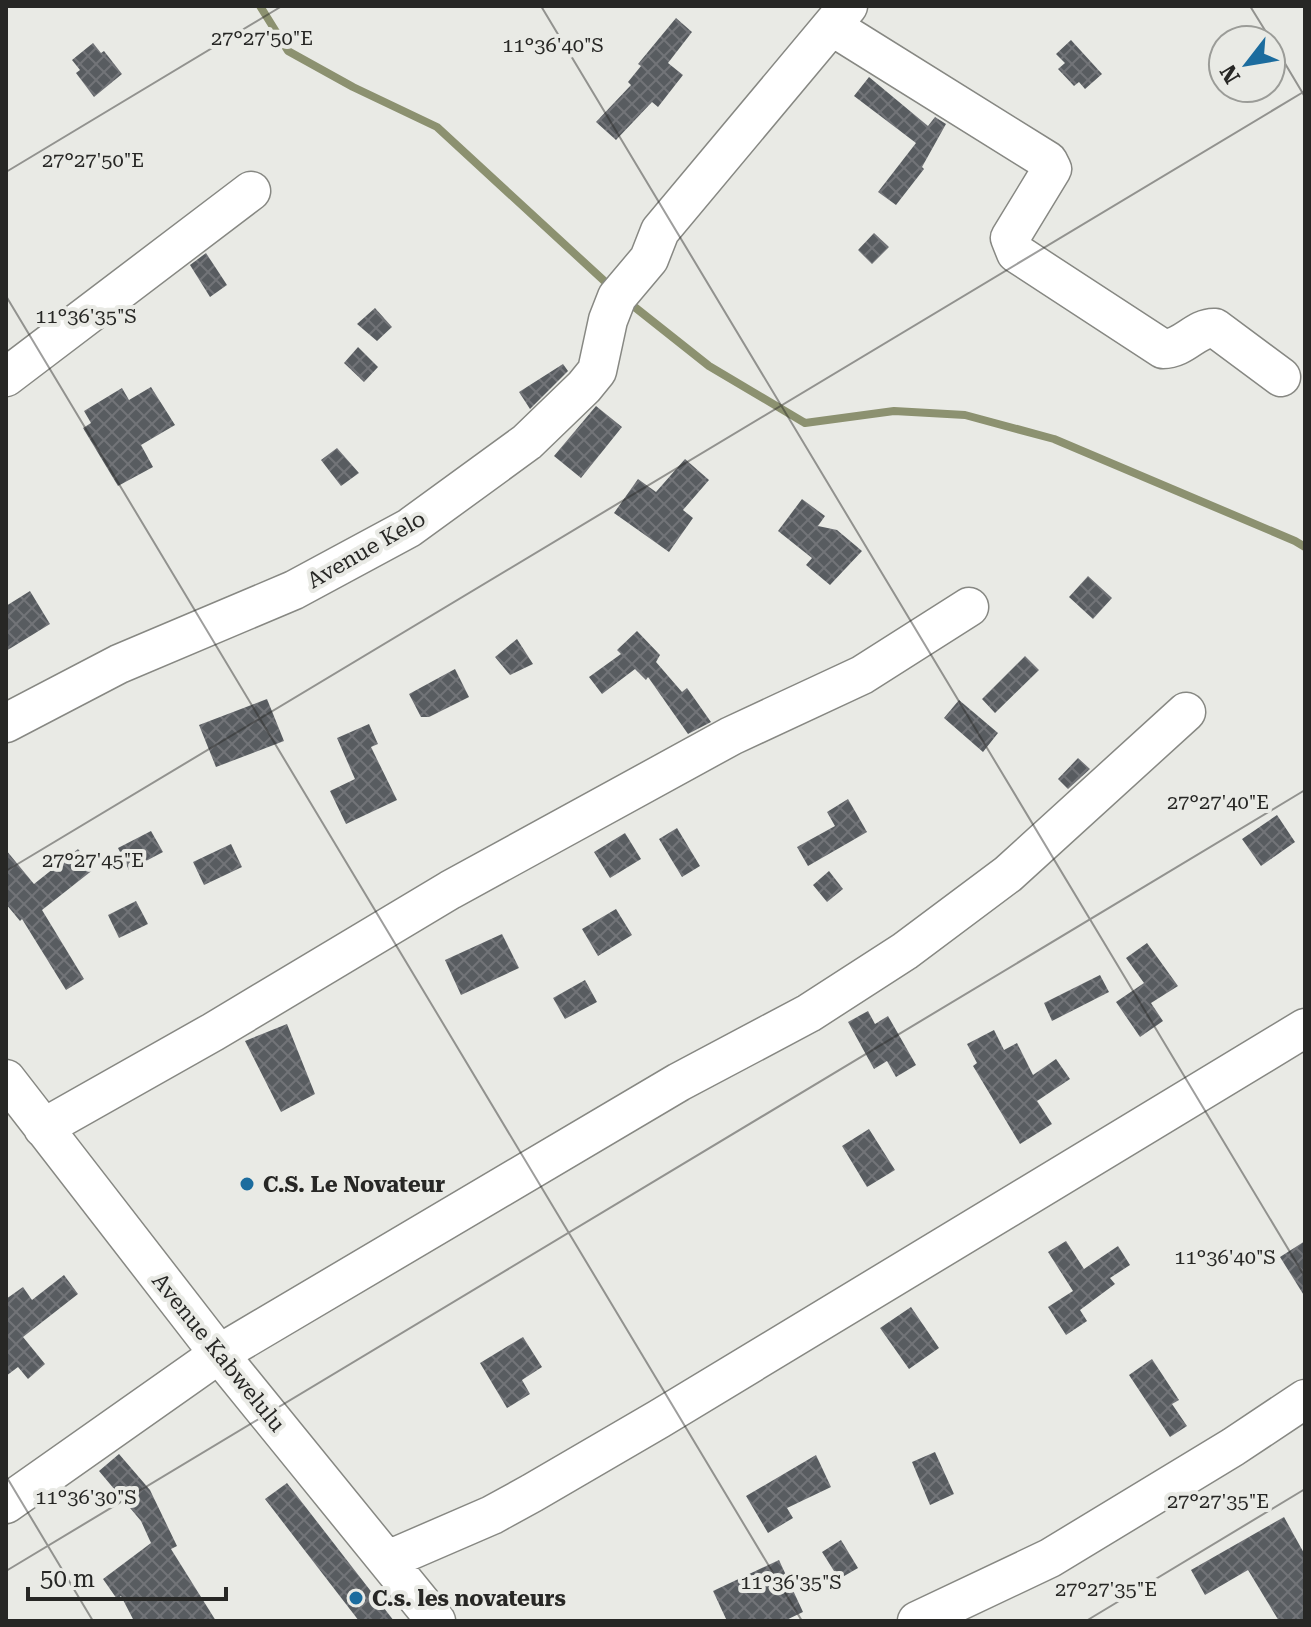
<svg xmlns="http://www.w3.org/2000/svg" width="1311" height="1627" font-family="'Roboto Serif',serif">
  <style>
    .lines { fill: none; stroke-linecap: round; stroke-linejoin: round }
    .stream { stroke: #8c9170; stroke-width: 8 }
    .building { fill: url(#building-cross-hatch) }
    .minor-casing { stroke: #878883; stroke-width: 41 }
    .minor { stroke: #fff; stroke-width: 38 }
    .ticks { fill: none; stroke: #272725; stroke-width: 2; stroke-opacity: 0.45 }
    .poi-dot { fill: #1c6c9e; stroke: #e9eae5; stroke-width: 3 }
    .labels { text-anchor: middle; stroke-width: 8; stroke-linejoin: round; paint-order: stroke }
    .street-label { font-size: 22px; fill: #272725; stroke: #e9eae5 }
    .poi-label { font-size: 22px; font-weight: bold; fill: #272725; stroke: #e9eae5; text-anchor: start }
    .ticks-label { font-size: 20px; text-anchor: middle; fill: #272725; stroke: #e9eae5; stroke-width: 8; stroke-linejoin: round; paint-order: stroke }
  </style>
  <defs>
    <pattern id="building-cross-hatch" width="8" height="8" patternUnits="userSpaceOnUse" patternTransform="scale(2)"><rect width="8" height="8" fill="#585c60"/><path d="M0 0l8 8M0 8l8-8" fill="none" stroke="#727478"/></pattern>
  </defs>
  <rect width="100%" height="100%" fill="#e9eae5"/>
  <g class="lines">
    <path class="stream" d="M260,6l28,45 65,36 84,40 176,162
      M627,301l82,65 96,57 89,-12 71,4 89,24 241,102 10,6"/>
  </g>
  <path class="building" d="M676,18l16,14 -24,31 15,12 -25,32 -6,-5 -36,38 -20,-18 35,-37 -3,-3 13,-16 -3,-2z
    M1071,40l31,34 -17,15 -6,-7 -5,4 -16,-17 7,-6 -9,-9z
    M93,43l8,10 3,-2 18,23 -28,23 -18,-24 4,-3 -8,-10z
    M869,77l59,49 7,-9 11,7 -24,43 2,2 -28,36 -18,-13 38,-49 -62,-47z
    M874,233l15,14 -17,17 -14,-14z
    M206,253l21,32 -17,12 -20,-32z
    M375,308l17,19 -15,14 -20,-17z
    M358,347l20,20 -14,15 -20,-19z
    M563,364l5,7 -38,38 -11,-17z
    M151,387l24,38 -34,20 12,22 -35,19 -35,-58 8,-5 -7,-12 38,-23 7,12z
    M596,406l26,21 -41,51 -27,-22z
    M337,448l22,25 -18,13 -20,-26z
    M685,459l24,21 -26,30 10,8 -24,34 -55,-39 24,-34 18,13z
    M802,499l23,17 -7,10 19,4 25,21 -32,34 -24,-20 6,-7 -34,-27z
    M1088,576l24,22 -19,21 -24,-22z
    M30,591l20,33 -44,27v-45z
    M637,631l23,24 -4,7 26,30 5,-4 24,34 -23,12 -40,-57 -2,3 -11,-11 -33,25 -13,-17 32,-23 -4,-4z
    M517,639l16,25 -23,11 -15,-18z
    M1025,656l14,14 -44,43 -13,-14z
    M455,669l14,28 -40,20h-8l-12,-23z
    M267,699l17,42 -68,26 -17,-42z
    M959,700l39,33 -15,19 -39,-34z
    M369,724l9,20 -7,3 26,53 -51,24 -16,-33 25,-12 -18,-41z
    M1078,758l12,11 -22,20 -10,-10z
    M848,799l19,33 -59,34 -11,-19 38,-21 -8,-14z
    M1277,815l18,27 -34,24 -19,-27z
    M677,828l23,38 -18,11 -23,-38z
    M151,831l12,21 -34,18 -11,-22z
    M625,833l16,26 -31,19 -16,-26z
    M231,844l11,23 -38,18 -11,-23z
    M78,849l16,20 -52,41 42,69 -18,11 -44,-71 -2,2 -14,-17v-54l28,34z
    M829,871l14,18 -16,13 -14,-17z
    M136,901l12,23 -29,14 -11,-23z
    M616,909l16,26 -34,21 -16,-27z
    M502,934l17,34 -58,27 -16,-35z
    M1147,943l31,43 -27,17 12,18 -23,16 -24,-35 28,-19 -18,-25z
    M1100,975l9,17 -57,29 -8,-18z
    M585,980l12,22 -32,17 -12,-21z
    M868,1011l7,13 13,-8 28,49 -20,12 -9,-16 -13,8 -26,-47z
    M287,1024l28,70 -34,18 -36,-71z
    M994,1030l10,20 13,-7 16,32 23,-16 14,20 -33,22 15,23 -32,20 -47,-78 4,-3 -10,-19z
    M869,1129l26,41 -28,17 -25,-41z
    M1066,1241l18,28 34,-23 12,19 -20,13 5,6 -35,26 7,11 -21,14 -18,-28 25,-16 -25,-39z
    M1305,1241v56l-25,-40z
    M64,1275l14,19 -55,43 22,27 -17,15 -10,-12 -12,9v-77l17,-12 9,13z
    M911,1307l28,41 -30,21 -29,-41z
    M523,1337l19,30 -20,13 8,14 -23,14 -27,-45z
    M1152,1359l27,41 -7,4 15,22 -17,11 -41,-62z
    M935,1452l19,42 -24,11 -18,-43z
    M119,1454l31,36 27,56 -6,3 45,72h-82l-13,-25 -4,3 -14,-20 48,-36 -10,-22 -42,-50z
    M816,1455l15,32 -44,21 6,10 -25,15 -22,-37z
    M287,1483l107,138h-35l-94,-122z
    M1284,1517l21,38v66h-26l-31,-51 -43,25 -14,-25z
    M841,1540l17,28 -19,11 -17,-27z
    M779,1560l24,52 -19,9h-57l-14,-30z"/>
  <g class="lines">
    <defs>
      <path id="minor" d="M833,27l215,134 4,8 -42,69 6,15 147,96c21,0 33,-22 52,-21l66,49
        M6,377l245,-186
        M6,723l113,-59 175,-74 115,-62 118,-86 57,-55 13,-16 11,-51 9,-23 32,-38 11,-28 188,-225
        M6,1079l213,275 217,267
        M43,1128l170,-96 237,-142 281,-154 131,-61 107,-68
        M6,1504l213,-150 460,-272 130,-69 96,-62 103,-77 178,-162
        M388,1560l104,-45 40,-22 127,-74 646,-391
        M917,1621l133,-63 183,-111 72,-48"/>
    </defs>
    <use href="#minor" class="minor-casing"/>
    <use href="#minor" class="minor"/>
  </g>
  <path class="ticks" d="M541,6l764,1271M1250,6l21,34M1271,40l34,57M6,172l276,-166M6,296l796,1325M6,871l1299,-780M6,1476l87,145M6,1571l1299,-781M1086,1621l219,-132"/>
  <g class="poi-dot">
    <circle cx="247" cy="1184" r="8"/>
    <circle cx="356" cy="1598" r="8"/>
  </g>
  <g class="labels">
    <g class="street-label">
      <text transform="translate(366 549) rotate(-30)" y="8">Avenue Kelo</text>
      <text transform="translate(219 1352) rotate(51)" y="8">Avenue Kabwelulu</text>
    </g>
    <g class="poi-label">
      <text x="263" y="1192">C.S. Le Novateur</text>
      <text x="372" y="1606">C.s. les novateurs</text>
    </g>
  </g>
  <g class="ticks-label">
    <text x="262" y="45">27°27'50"E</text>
    <text x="553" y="52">11°36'40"S</text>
    <text x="93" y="167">27°27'50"E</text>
    <text x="86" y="323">11°36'35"S</text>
    <text x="1218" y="809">27°27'40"E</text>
    <text x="93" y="867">27°27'45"E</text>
    <text x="1225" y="1264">11°36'40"S</text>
    <text x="86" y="1504">11°36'30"S</text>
    <text x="1218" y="1508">27°27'35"E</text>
    <text x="791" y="1589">11°36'35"S</text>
    <text x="1106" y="1596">27°27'35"E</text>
  </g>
  <rect width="1311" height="1627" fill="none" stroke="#272725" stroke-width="16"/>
  <g transform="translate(1247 64) rotate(239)"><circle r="38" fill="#e9eae5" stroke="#9b9c98" stroke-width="2"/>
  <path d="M0-6L14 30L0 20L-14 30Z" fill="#1c6c9e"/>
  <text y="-12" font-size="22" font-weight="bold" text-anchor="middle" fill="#272725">N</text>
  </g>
  <path d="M28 1587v12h198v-12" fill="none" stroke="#272725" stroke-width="4"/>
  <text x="40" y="1587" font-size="24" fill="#272725" stroke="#e9eae5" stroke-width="6" paint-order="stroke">50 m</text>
</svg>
